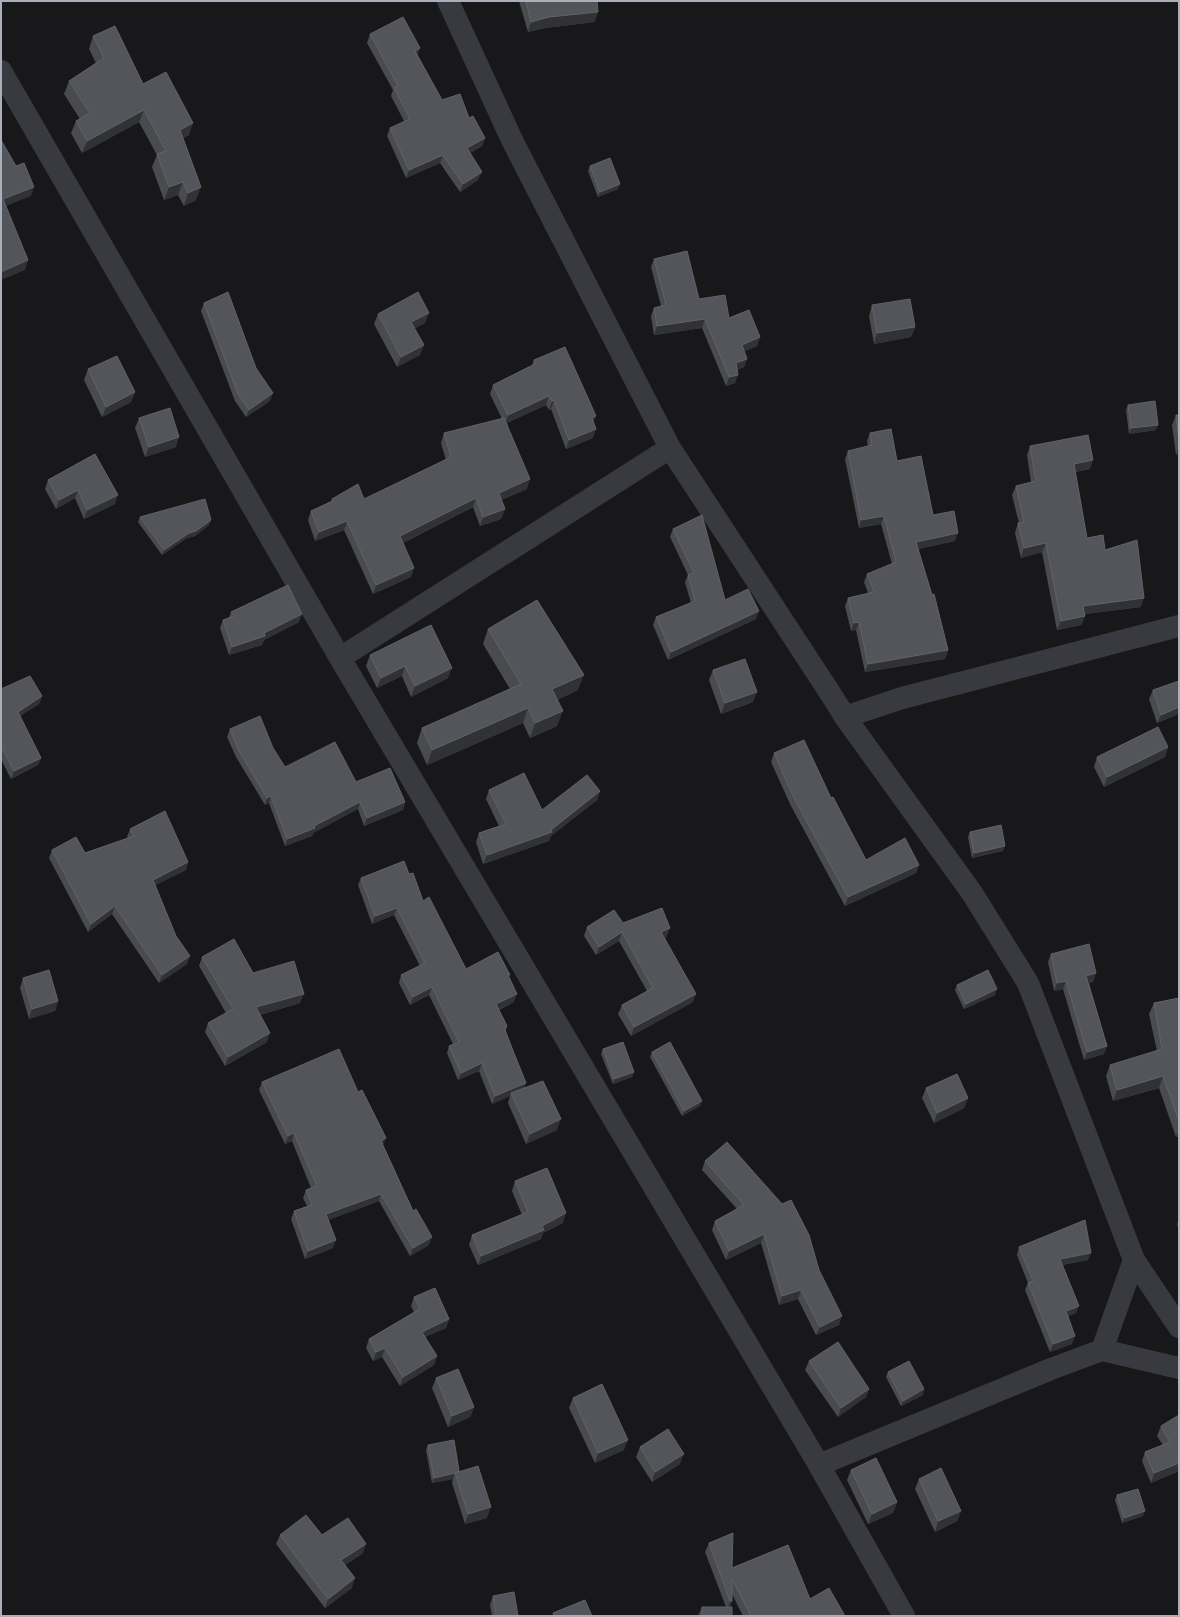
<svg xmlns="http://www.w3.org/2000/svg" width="1180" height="1617" font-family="'Work Sans',sans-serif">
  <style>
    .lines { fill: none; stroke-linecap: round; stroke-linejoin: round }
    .street { stroke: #383a40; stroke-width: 22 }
    .wall { fill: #494b4f }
    .shaded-wall { fill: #313235 }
    .building { fill: #54555b; stroke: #61636a }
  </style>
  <rect width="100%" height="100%" fill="#18181a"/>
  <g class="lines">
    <path class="street" d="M448,1l64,139 158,308 162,248 13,21 127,176 56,90 106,277 45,67
      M1,71l339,587 479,807 85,151
      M340,658l330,-210
      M845,717l57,-19 277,-72
      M1102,1350l32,-90
      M819,1465l232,-96 51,-19 77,18"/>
  </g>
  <path class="wall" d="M519,1h78l-2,21 -50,6 -17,4z
    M370,34l50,14 -3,7 25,45 27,18 16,20 -3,8 -12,7 8,27 -18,12 -20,-29 -34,15 -19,-42 3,-8 14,-7 -13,-25 2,-6 -26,-47z
    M93,36l50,48 46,51 -6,3 13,62 -12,6 -6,-11 -14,5 -12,-33 5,-12 -18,-33 -57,31 -11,-20 5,-12 4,-2 -16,-25 5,-13 27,-18 -7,-14z
    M590,166l28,23 -20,8 -10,-26z
    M654,259l45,40 61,38 -3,9 -13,5 3,8 -3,8 -7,3 -2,13 -9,3 -24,-58 -48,7 -3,-19 3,-8 7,-2 -10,-39z
    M204,303l52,65 14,33 -24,16 -11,-16 -34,-90z
    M872,305l43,22 -4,10 -37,7 -5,-28z
    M378,314l47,9 -10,5 5,27 -23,12 -23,-43z
    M534,360l60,62 -1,16 -27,11 -15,-40 -2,1 -3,-5 -39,18 20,66 -26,11 4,9 -4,10 -21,7 -7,-19 -70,36 8,34 -38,17 -29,-64 -29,11 -7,-21 3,-9 20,-10 1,-2h32l82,-39 -5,-17 3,-10 58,-14 -12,-25 3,-9 39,-20z
    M88,369l47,23 -4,10 -29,15 -18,-37z
    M1128,405l28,25 -27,4 -3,-24z
    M1176,415h3v40h-3l-4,-30z
    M139,418l37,29 -31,10 -10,-29z
    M870,433l27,28 36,54 22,26 -37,8 30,101 -3,9 -80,13 -9,-42 -5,1 -6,-25 3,-8 20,-5 -4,-11 3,-8 25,-10 -11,-40 -22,4 -14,-69 3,-8 20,-5 -1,-5z
    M1030,446l60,23 -15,3 12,66 18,12 36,57 -57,7 1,2 -4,9 -24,5 -15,-78 -21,6 -6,-25 3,-10h1l-7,-28 4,-9 15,-4 -4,-27z
    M95,454l20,50 -31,15 -9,-21 -19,11 -11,-20 3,-9z
    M140,517l69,8 -14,11 -8,2 -25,17 -24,-33z
    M673,529l52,71 31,19 -88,41 -15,-35 3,-8 35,-14 -6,-21 3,-7 -18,-38z
    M231,612l68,10 -35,18 -2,5 -33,10 -9,-27 3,-8 6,-2z
    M488,629l90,61 -21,10v26l-27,12 -7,-15 -96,42 -10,-22 5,-15 88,-39 -27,-45z
    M370,655l78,23 -37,19 -9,-21 -25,12 -11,-22z
    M713,670l40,32 -32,12 -12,-34z
    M1179,681v33l-22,9 -8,-24 4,-9z
    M1,689l41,7 -3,8 -19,12 21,42 -3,7 -27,14 -10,-20z
    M230,729l43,19 12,19 71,15 49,20 -2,8 -39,16 -6,-17 -45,24 -1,3 -27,10 -16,-43 -4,2 -29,-48 -9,-20z
    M1168,747l-3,10 -61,30 -10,-20 3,-10z
    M774,753l57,45 35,62 53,5 -3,8 -71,33 -54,-100 -20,-44z
    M489,790l53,20 58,-19 -3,9 -46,36 -2,5 -66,23 -7,-22 3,-9 20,-7 -13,-27z
    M130,829l58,33 -2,8 -31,15 32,79 -28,19 -47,-69 -24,18 -39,-74 3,-8 33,3 43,-15 -1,-1z
    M970,832l33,19 -31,7 -4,-21z
    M409,874l14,27 43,68 43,8 5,25 -15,8 8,16 -1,5 19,57 32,42 -31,14 -18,-41 2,-7 -18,8 -13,-33 -21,9 -11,-27 2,-7 4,-2 -24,-49 -19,10 -11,-22 2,-8 19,-9 -26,-51 -22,9 -14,-39 3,-7z
    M623,923l47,5 -4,9 -1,1 28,64 -62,34 -13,-22 4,-9 25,-14 -28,-50 -23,14 -12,-19 3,-9z
    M1051,954l45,19 -3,9 -4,1 18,63 -3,8 -20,6 -21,-71 -9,2 -6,-29z
    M202,957l51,16 47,30 -40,12 7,27 -42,24 -20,-34 3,-9 18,-10 -27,-47z
    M23,978l35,23 -3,10 -26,8 -9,-31z
    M957,985l38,10 -31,14 -9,-19z
    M1179,998v138l-3,1 -17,-49 -46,13 -7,-25 4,-11 47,-14 -8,-37 5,-11z
    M603,1049l31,23 -2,5 -19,7 -12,-30z
    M652,1052l48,54 -18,10 -32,-59z
    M262,1082l96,10 71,153 -19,11 -31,-55 -51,19 5,28 -28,11 -14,-40 3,-8 13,-5 -4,-8 3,-8 5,-2 -19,-47 -7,3 -26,-54z
    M926,1088l42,10 -4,10 -30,15 -12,-25z
    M705,1161l114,109 20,55 -23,10 -18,-36 -19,6 -18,-62 -35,17 -14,-30 3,-9 22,-12 -35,-39z
    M515,1181l48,42 -20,10 -2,6 -63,26 -9,-20 3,-10 50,-20 -10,-24z
    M1179,1219v11l-2,-6z
    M1019,1247l69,13 -26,5 14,48 -8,3 4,28 -22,8 -25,-62 3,-7 -11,-28z
    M414,1297l35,22 -3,9 -21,9 12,19 -3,9 -34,21 -18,-29 -9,4 -7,-13 3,-9 45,-27 -3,-6z
    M809,1361l60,28 -3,8 -28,20 -33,-47z
    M888,1372l35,23 -22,11 -15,-29z
    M436,1378l38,29 -4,10 -22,10 -16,-39z
    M573,1398l51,52 -29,13 -26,-55z
    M1179,1415v56l-28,12 -9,-22 3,-9 18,-7 -6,-9 4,-10z
    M428,1445l31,26 28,47 -22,6 -13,-41 1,-4 -21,4 -6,-33z
    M640,1447l40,17 -28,18 -16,-25z
    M851,1470l46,32 -4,11 -25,11 -21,-44z
    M919,1479l42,32 -4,10 -22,11 -20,-43z
    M1117,1495l26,21 -21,7 -7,-23z
    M280,1535h42l41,18 -18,12 7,23 -27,20 -49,-64z
    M709,1543l23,25 78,31 35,17h-102l-11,-22v7l-2,6 2,9h-34l4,-9h24l-21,-55z
    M493,1596l25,20h-26l-2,-11z"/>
  <path class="shaded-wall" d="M598,12l-3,10 -50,6 -17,4 3,-10 18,-5z
    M420,48l-3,8 -2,-5z
    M144,110l-5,12 -57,31 5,-12z
    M193,123l-4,12 -14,7 5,-12z
    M485,138l-3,8 -18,11 3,-9z
    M443,155l-3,8 -34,15 3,-8z
    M482,172l-4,8 -18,12 3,-8z
    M183,182l-5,13 -14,5 5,-13z
    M620,184l-2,5 -20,8 2,-5z
    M34,187l-3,9 -30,12 2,-9z
    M201,187l-5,13 -12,6 4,-13z
    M28,260l-3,10 -24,10v-8z
    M429,313l-4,10 -17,9 3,-10z
    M705,319l-3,9 -48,7 3,-9z
    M915,327l-4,10 -37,7 3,-11z
    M760,337l-3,9 -18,8 3,-9z
    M424,345l-4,10 -23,12 4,-10z
    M747,359l-3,8 -11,5 3,-9z
    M738,375l-3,8 -9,3 3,-9z
    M135,392l-4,10 -29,15 4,-10z
    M273,393l-3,8 -24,16 3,-7z
    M549,396l-3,9 -41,19 3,-9z
    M554,400l-3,9 -2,1 3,-9z
    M596,416l-4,9v-7z
    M1158,425l-2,5 -27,4 2,-6z
    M596,429l-3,9 -27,11 3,-9z
    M179,437l-3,10 -31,10 4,-10z
    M1179,446v9h-3z
    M1093,460l-3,9 -20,4 4,-9z
    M530,479l-3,10 -32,13 4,-9z
    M78,490l-3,8 -19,11 3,-9z
    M118,495l-3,9 -31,15 3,-9z
    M476,498l-3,9 -77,39 4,-10z
    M505,509l-4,10 -21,7 3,-9z
    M884,516l-3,8 -22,4 2,-8z
    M211,520l-2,5 -14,11 -8,2 -25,17 2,-5 25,-17z
    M347,521l-3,9 -29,11 4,-9z
    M958,533l-3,8 -42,9 3,-8z
    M1046,543l-4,9 -21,6 3,-10z
    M414,568l-3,9 -38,17 3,-9z
    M1144,598l-3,9 -62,8 4,-9z
    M759,611l-3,8 -88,41 3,-8z
    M302,614l-3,8 -35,18 -2,5 -33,10 3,-8 32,-14z
    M1085,616l-4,9 -24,5 4,-9z
    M859,622l-3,8 -5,1 3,-8z
    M948,650l-3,9 -80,13 3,-8z
    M405,666l-3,10 -25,12 4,-10z
    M452,668l-4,10 -37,19 4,-11z
    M584,675l-6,15 -31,14 5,-15z
    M757,692l-4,10 -32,12 4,-11z
    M42,696l-3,8 -24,15 3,-7z
    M1179,707v7l-22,9 4,-8z
    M528,708l-5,15 -96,42 5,-15z
    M563,711l-6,15 -27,12 5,-15z
    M1168,747l-3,10 -61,30 3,-10z
    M41,758l-3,7 -27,14 3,-8z
    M600,791l-3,9 -46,36 -2,5 -66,23 4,-9 64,-25z
    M271,796l-2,7 -4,2 2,-7z
    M360,802l-2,7 -45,24 -1,3 -27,10 2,-7 27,-13z
    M405,802l-2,8 -39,16 3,-8z
    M1005,846l-2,5 -31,7 2,-5z
    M188,862l-2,8 -36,18 3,-8z
    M919,865l-3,8 -71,33 3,-9z
    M115,906l-3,8 -24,18 3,-8z
    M397,908l-3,7 -22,9 3,-8z
    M670,928l-4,9 -8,3 3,-8z
    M622,932l-3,9 -23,14 3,-8z
    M190,956l-3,8 -28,19 3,-8z
    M1096,973l-3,9 -9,2 2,-8z
    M1066,981l-3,8 -9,2 3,-8z
    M432,987l-3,8 -19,10 3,-8z
    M997,989l-2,6 -31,14 2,-5z
    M304,994l-4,9 -48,14 4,-10z
    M517,994l-3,8 -21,10 3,-8z
    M696,994l-3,8 -62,34 3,-9z
    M58,1001l-3,10 -26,8 3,-10z
    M270,1033l-3,9 -42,24 3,-9z
    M1107,1046l-3,8 -20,6 3,-8z
    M482,1063l-3,8 -21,9 3,-7z
    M634,1072l-2,5 -19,7 1,-5z
    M1163,1076l-4,12 -46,13 4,-11z
    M526,1083l-2,8 -13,2 -1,3 -18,8 3,-8z
    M968,1098l-4,10 -30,15 3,-10z
    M702,1101l-2,5 -18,10 2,-5z
    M561,1119l-4,11 -31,14 4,-10z
    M1179,1130v6l-3,1z
    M294,1133l-2,8 -7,3 3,-8z
    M386,1138l-3,8 -2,-5z
    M381,1194l-2,7 -56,21 3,-8z
    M566,1213l-3,10 -20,10 -2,6 -63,26 3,-9 61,-30z
    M764,1234l-3,9 -35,17 3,-9z
    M432,1237l-3,8 -19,11 3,-8z
    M336,1240l-3,8 -28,11 3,-8z
    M1091,1253l-3,7 -31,6 3,-7z
    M801,1290l-3,9 -19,6 3,-9z
    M1079,1306l-3,7 -13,5 3,-7z
    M842,1316l-3,9 -23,10 4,-8z
    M449,1319l-3,9 -28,12 4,-8z
    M1075,1336l-3,8 -22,8 3,-8z
    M385,1348l-3,9 -9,4 3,-9z
    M437,1356l-3,9 -34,21 3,-9z
    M869,1389l-3,8 -28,20 3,-9z
    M924,1389l-1,6 -22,11 2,-5z
    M474,1407l-4,10 -22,10 4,-11z
    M628,1440l-4,10 -29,13 3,-10z
    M684,1454l-4,10 -28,18 3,-10z
    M1179,1463v8l-28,12 3,-10z
    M455,1473l-2,6 -21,4 2,-5z
    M897,1502l-4,11 -25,11 4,-10z
    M491,1507l-4,11 -22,6 3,-10z
    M961,1511l-4,10 -22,11 3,-11z
    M1145,1511l-2,5 -21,7 2,-5z
    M366,1544l-3,9 -25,16 3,-9z
    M355,1578l-3,10 -27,20 3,-9z
    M730,1601h2l-3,9h-2z"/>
  <path class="building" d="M526,1h71l1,11 -49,5 -18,5z
    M403,17l17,31 -5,3 27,49 18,-6 9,24 4,-2 12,22 -18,10 15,24 -19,12 -20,-29 -34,15 -19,-42 20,-9 -16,-31 4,-2 -28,-52z
    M115,26l28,58 23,-12 27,51 -13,7 21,57 -13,6 -5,-11 -14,5 -12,-33 9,-3 -22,-41 -57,31 -11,-20 14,-8 -21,-32 35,-23 -11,-22z
    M1,140l15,26 8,-3 10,24 -31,12 25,61 -27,12z
    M610,158l10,26 -20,8 -10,-26z
    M687,251l12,48 26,-4 4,23 20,-8 11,27 -18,8 5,14 -11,4 2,12 -9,2 -24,-58 -48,7 -3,-18 12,-3 -12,-46z
    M228,292l28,76 17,25 -24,17 -11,-16 -34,-91z
    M418,292l11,21 -18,9 13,23 -23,12 -23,-43z
    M910,299l5,28 -38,6 -5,-28z
    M565,347l31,69 -4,2 4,11 -27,11 -15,-40 -2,1 -3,-5 -41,19 -15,-30 42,-21 -1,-4z
    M117,356l18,36 -29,15 -18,-38z
    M1155,401l3,24 -27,3 -3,-23z
    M170,408l9,29 -30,10 -10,-29z
    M1176,415h3v28z
    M504,418l26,61 -31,14 6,16 -22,8 -7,-19 -76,38 14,32 -38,17 -29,-64 -28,11 -8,-21 22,-10 -1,-2 26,-15 6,15 87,-42 -7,-24z
    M891,429l6,32 24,-5 12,59 21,-4 4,22 -42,9 16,53 2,-1 14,56 -80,14 -9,-42 -5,1 -6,-25 26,-6 -7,-18 29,-12 -12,-46 -23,4 -13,-69 24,-6 -2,-12z
    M1088,435l5,25 -19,4 13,74 16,-3 2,15 32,-10 7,58 -61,8 2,10 -24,5 -15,-78 -22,5 -6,-25 6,-1 -8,-36 20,-5 -6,-35z
    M95,454l23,41 -31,15 -9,-20 -19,10 -11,-20z
    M205,499l6,21 -15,11 -7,2 -25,17 -24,-33z
    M702,515l23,85 23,-11 11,22 -88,41 -15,-35 39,-16 -7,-26 6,-2 -21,-44z
    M288,585l14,29 -38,19 1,3 -33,11 -9,-27 11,-4 -3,-4z
    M537,600l47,75 -32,14 11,22 -28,12 -7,-15 -96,42 -10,-22 99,-44 -33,-55z
    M431,625l21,43 -37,18 -10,-20 -24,12 -11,-23z
    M745,659l12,33 -32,11 -12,-33z
    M30,676l12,20 -24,16 23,46 -27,13 -13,-25v-57z
    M1179,681v26l-18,8 -8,-25z
    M260,716l13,32 12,19 50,-25 21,40 34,-14 15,34 -38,16 -7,-16 -46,24 1,2 -28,11 -16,-43 -4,2 -29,-49 -8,-20z
    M1158,727l10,20 -61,30 -10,-20z
    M804,740l27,58 2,-1 33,63 39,-22 14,27 -71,32 -54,-99 -20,-45z
    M524,773l18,37 45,-35 13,16 -49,39 1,2 -65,23 -8,-22 27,-9 -17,-34z
    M165,811l23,51 -35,18 23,56 14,20 -28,19 -47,-69 -24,18 -39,-74 24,-13 9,16 49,-17 -4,-7z
    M1001,825l4,21 -31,7 -4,-21z
    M404,861l5,13 4,-1 10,28 6,-4 37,72 32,-17 12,23h-2l9,19 -21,10 11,22 -3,2 22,55 -31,13 -13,-33 -21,10 -12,-27 10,-4 -27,-55 -19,10 -12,-22 24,-12 -28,-55 -22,8 -14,-38z
    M662,908l8,20 -9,4 35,62 -62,33 -12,-22 31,-17 -31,-56 -23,15 -12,-20 27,-17 9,13z
    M234,939l19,34 41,-12 10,33 -48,13 14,26 -42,24 -20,-34 25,-14 -31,-52z
    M1089,944l7,29 -10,3 21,70 -20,6 -21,-71 -9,2 -6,-29z
    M49,970l9,31 -26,8 -9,-31z
    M988,970l9,19 -31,15 -9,-19z
    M1179,998v123l-16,-45 -46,14 -7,-25 52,-16 -8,-46z
    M623,1042l11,30 -20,7 -11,-30z
    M670,1042l32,59 -18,10 -32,-59z
    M339,1049l19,43 4,-2 24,48 -5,3 32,70 3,-2 16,28 -19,11 -32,-54 -55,20 10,26 -28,11 -14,-40 18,-6 -6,-15 11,-4 -23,-53 -6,3 -26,-54z
    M957,1074l11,24 -31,15 -11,-25z
    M543,1081l18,38 -31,15 -19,-41z
    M727,1142l55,62 9,-4 18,35 10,35 23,46 -22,11 -19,-37 -19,6 -18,-62 -35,17 -14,-30 29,-16 -39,-44z
    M547,1168l19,45 -24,13 2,4 -63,26 -9,-21 56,-23 -13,-31z
    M1085,1220l6,33 -31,6 19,47 -13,5 9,25 -22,8 -25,-61 5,-2 -14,-34z
    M435,1288l14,31 -27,13 15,24 -34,21 -18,-29 -9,4 -7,-13 51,-30 -6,-12z
    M838,1342l31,47 -28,19 -32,-47z
    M909,1361l15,28 -21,12 -15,-29z
    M458,1369l16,38 -22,9 -16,-38z
    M602,1384l26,56 -30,13 -25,-55z
    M1179,1415v48l-25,10 -9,-21 25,-10 -9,-16z
    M668,1429l16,25 -29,18 -15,-25z
    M454,1440l5,31 -4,2 -21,5 -6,-33z
    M876,1458l21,44 -25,12 -21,-44z
    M478,1466l13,41 -23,7 -13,-41z
    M941,1468l20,43 -23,10 -19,-42z
    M1138,1489l7,22 -21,7 -7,-23z
    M306,1515l16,20 26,-17 18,26 -25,16 14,18 -27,21 -48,-64z
    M733,1533l-1,35 56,-23 22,54 19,-11 16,28h-31l-1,-1 -3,1h-59l-19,-37v22h-2l-21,-58z
    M514,1592l4,24h-22l-3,-20z
    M585,1600l7,16h-38l-1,-3z
    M702,1607h30v9h-30z"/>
  <rect width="1180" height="1617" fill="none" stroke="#a9afbb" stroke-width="4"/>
</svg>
